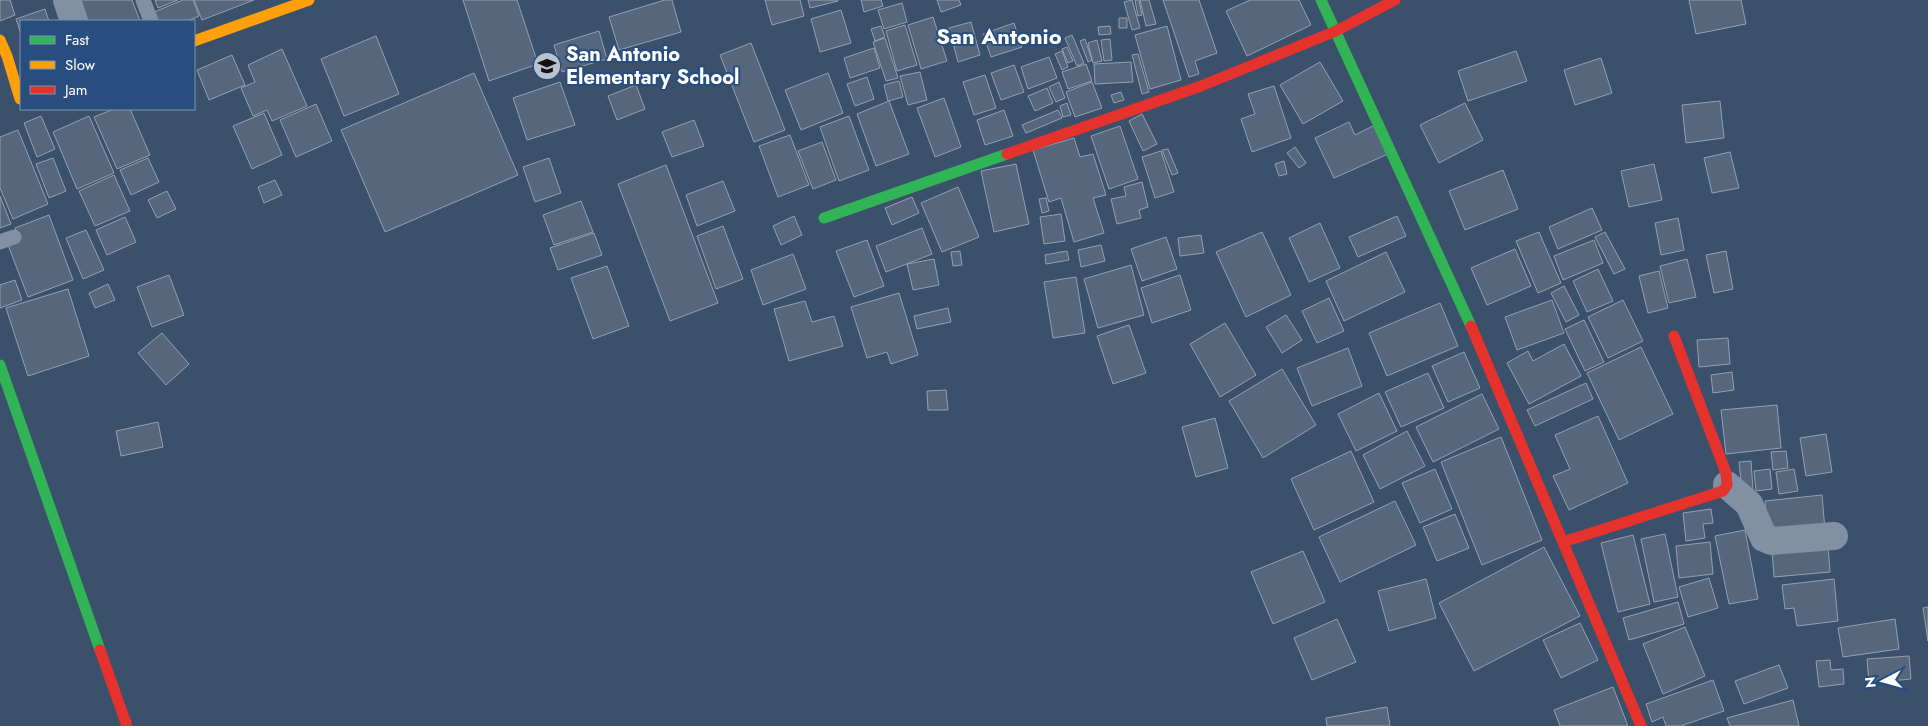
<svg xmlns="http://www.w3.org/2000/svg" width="1928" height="726" font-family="Jost,sans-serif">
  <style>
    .building { fill: #56677d; stroke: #94a0b0 }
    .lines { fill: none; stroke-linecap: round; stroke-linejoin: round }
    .lane { stroke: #8190a2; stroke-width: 15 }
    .street { stroke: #8190a2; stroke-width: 28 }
    .fast { stroke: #30b455; stroke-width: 11 }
    .slow { stroke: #ff9f0a; stroke-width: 11 }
    .jam { stroke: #e5322d; stroke-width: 11 }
    .labels { text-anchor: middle; stroke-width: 4; stroke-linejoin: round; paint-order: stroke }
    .poi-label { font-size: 20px; font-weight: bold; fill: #fff; stroke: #274e7f; text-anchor: start }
    .quarter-label { font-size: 22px; font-weight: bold; fill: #fff; stroke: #274e7f }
  </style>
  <rect width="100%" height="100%" fill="#3b506b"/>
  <path class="building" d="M0,0h10l5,15 -15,6z
    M77,0h55l8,21h-56z
    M155,0h23l-20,8z
    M183,0h10l6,16 -11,5h-30l-4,-9z
    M194,0h60l-52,20z
    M463,0h54l21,64 -49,17z
    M665,0h7l9,32 -62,18 -10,-33z
    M765,0h35l4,16 -32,9z
    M808,0h30v1l-28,7z
    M861,0h20l2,6 -19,6z
    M937,0h22l2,5 -20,7z
    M1132,0l8,28 -8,2 -8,-28z
    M1135,0h4l3,15 -4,1z
    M1140,0h9l7,24 -10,2z
    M1163,0h36l18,53 -22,8 4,13 -10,3z
    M1250,0h49l12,25 -64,31 -21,-45z
    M1689,0h52l5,24 -50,10z
    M902,3l5,19 -23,7 -6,-19z
    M45,9l4,12h-28v13l-5,-15z
    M841,10l10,33 -31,9 -9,-33z
    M933,17l14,44 -26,8 -13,-44z
    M1119,18h8v10h-8z
    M971,22l9,33 -22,7 -9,-34z
    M1014,23l8,24 -31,10 -8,-23z
    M905,25l12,40 -20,6 -11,-40z
    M881,26l4,11 -10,4 -4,-12z
    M1110,26l1,8 -12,1 -1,-8z
    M1167,26l14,54 -31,9 -15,-54z
    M599,31l8,28 -45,13 -8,-27z
    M1072,35l12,28 -7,3 -12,-28z
    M376,36l23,58 -55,22 -23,-57z
    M885,38l13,40 -12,3 -13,-39z
    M1085,39l7,21 -4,2 -8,-21z
    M1110,39l2,21 -8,1 -3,-21z
    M1097,40l5,21 -9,2 -5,-20z
    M751,43l34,87 -31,12 -34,-87z
    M1067,47l6,14 -5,2 -6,-14z
    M874,48l6,20 -30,10 -6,-20z
    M282,49l25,57 -35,15 -5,-11 -14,6 -12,-28 14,-6 -7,-17z
    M1062,51l6,16 -6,3 -7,-16z
    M1516,51l11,30 -59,20 -10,-30z
    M1138,54l11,38 -7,2 -10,-39z
    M232,55l13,30 -36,15 -12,-30z
    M1049,57l8,21 -29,11 -7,-22z
    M1601,58l11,35 -37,12 -11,-35z
    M1131,62l2,20 -38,2 -1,-20z
    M1320,62l23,39 -40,23 -23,-39z
    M1086,64l6,17 -24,8 -6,-17z
    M1014,65l10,27 -23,8 -10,-27z
    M920,72l7,28 -19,5 -8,-29z
    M474,73l44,102 -133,57 -44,-102z
    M828,73l15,40 -42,17 -16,-40z
    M985,75l11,33 -22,7 -11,-33z
    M867,77l7,22 -19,7 -8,-22z
    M899,81l4,16 -15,4 -4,-16z
    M560,82l15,43 -48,15 -14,-42z
    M1059,82l6,16 -9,4 -7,-15z
    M1092,82l10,26 -27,9 -9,-25z
    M636,85l9,24 -28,11 -9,-24z
    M1274,86l17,52 -39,14 -11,-33 14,-5 -7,-20z
    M1047,88l6,15 -18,8 -7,-15z
    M1121,92l3,8 -10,3 -3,-8z
    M944,98l17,49 -26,10 -18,-49z
    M889,101l20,53 -33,12 -19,-52z
    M1720,101l4,37 -38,5 -4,-38z
    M1067,103l4,12 -8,2 -3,-11z
    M1465,103l18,37 -44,23 -19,-38z
    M316,104l16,37 -36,16 -16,-37z
    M114,109h16l20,46 -33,14 -23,-52z
    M1004,110l9,26 -28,9 -8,-25z
    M1058,110l4,8 -36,15 -4,-8z
    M264,113l18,42 -30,14 -19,-43z
    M1142,114l15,30 -14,7 -14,-30z
    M41,116l14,33 -18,8 -13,-34z
    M89,116l25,57 -37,16 -24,-57z
    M849,116l20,54 -30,11 -19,-54z
    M694,120l10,26 -32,11 -10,-25z
    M1349,122l6,13 20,-10 13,29 -54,24 -19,-40z
    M1120,126l18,53 -29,10 -18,-53z
    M18,130l30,74 -35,15 -13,-31v-51z
    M790,135l19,50 -31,12 -19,-51z
    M1074,138l6,19 13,-3 13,41 -13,3 11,35 -30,9 -13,-44 -12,4 -16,-52z
    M822,142l14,38 -23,9 -15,-38z
    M1295,147l11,16 -7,5 -12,-15z
    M1168,149l10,24 -6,2 -10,-25z
    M1161,151l13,41 -19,6 -13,-41z
    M1730,152l9,36 -27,5 -8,-35z
    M53,158l13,33 -17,7 -13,-34z
    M148,158l11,24 -28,13 -11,-25z
    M549,158l12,35 -26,9 -12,-35z
    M1284,161l3,13 -8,2 -4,-12z
    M1016,164l13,60 -35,8 -13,-61z
    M1654,164l8,36 -33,7 -8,-36z
    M666,165l52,138 -48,18 -52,-137z
    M1503,170l15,39 -53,21 -16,-39z
    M114,175l16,36 -35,15 -16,-35z
    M275,180l7,15 -18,8 -6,-16z
    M723,181l12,30 -38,15 -11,-31z
    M1142,182l6,25 -9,3 2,8 -24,6 -6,-25 15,-3 -2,-9z
    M958,187l21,50 -37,15 -21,-49z
    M167,191l9,18 -19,9 -9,-18z
    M0,196l11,28 -11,4z
    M912,197l7,16 -27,12 -7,-17z
    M1046,198l3,13 -7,2 -3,-14z
    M581,201l12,31 -39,13 -11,-30z
    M1592,208l10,22 -44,19 -9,-22z
    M1061,214l4,27 -21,3 -4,-27z
    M49,215l24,65 -45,17 -20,-52 11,-5 -4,-12z
    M794,216l8,19 -21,10 -8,-19z
    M1397,216l9,20 -48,21 -9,-20z
    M125,217l11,25 -29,13 -11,-25z
    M1678,218l6,32 -23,5 -6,-32z
    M1320,223l20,45 -31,14 -20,-44z
    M723,226l20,53 -27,10 -19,-53z
    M922,228l10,26 -46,18 -10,-26z
    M86,230l18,40 -21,9 -17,-41z
    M1262,232l29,63 -45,22 -30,-65z
    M1539,232l22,51 -23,10 -22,-52z
    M1605,232l20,37 -11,5 -19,-37z
    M594,233l8,22 -44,15 -8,-22z
    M1201,235l3,18 -24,3 -2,-18z
    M1166,237l11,32 -35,12 -11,-32z
    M867,240l17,46 -30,11 -18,-46z
    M1594,240l9,23 -40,17 -9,-24z
    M1101,245l4,16 -24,6 -3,-17z
    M1515,249l16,37 -44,19 -16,-37z
    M960,251l2,14 -9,1 -2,-14z
    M1067,251l2,9 -23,4 -1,-9z
    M1726,251l7,38 -19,4 -8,-38z
    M1386,252l19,40 -61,29 -18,-40z
    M793,254l13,35 -43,16 -12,-35z
    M934,259l5,26 -26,5 -6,-26z
    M1687,259l9,38 -27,6 -9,-37z
    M1131,265l13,50 -46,13 -14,-49z
    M607,266l22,60 -36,13 -22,-61z
    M1598,269l15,32 -26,11 -14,-31z
    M1659,271l9,37 -20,5 -9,-37z
    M169,275l15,40 -32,12 -15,-40z
    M1180,275l11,35 -39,13 -11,-35z
    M1076,277l9,56 -32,5 -9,-56z
    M15,280l7,20 -22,8v-23z
    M108,284l7,16 -20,8 -6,-15z
    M1564,286l15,29 -13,7 -15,-29z
    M68,289l21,67 -61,20 -22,-68z
    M899,293l19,62 -27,9 -4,-12 -20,6 -16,-51z
    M1329,298l15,33 -27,12 -15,-32z
    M1552,300l12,33 -47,17 -12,-33z
    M1623,300l20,41 -35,17 -20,-41z
    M805,301l7,21 22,-6 9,30 -54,15 -15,-52z
    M1440,303l18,43 -71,30 -18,-43z
    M948,308l3,14 -34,7 -3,-13z
    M1286,315l16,25 -20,13 -16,-26z
    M1584,320l20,42 -19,9 -20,-42z
    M1225,323l31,52 -36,22 -30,-53z
    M1129,325l17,48 -33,11 -16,-48z
    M162,333l27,31 -23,21 -28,-32z
    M1728,338l2,26 -31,3 -2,-27z
    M1564,344l17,32 -52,28 -22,-41 21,-12 5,10z
    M1641,347l32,67 -54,26 -32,-67z
    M1348,348l14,38 -50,20 -15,-38z
    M1464,352l16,36 -32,14 -16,-36z
    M1282,369l34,56 -53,33 -34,-57z
    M1732,372l2,18 -21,3 -2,-18z
    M1428,373l16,35 -43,19 -16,-35z
    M1586,383l7,16 -58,27 -8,-16z
    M946,390l2,20h-20l-1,-19z
    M1379,393l18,38 -41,20 -18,-37z
    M1482,394l17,35 -66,33 -17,-35z
    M1777,405l4,43 -55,6 -5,-44z
    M1598,416l30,67 -59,27 -16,-34 17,-7 -15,-34z
    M1215,418l13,50 -32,9 -14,-50z
    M158,422l5,25 -42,9 -5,-25z
    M1407,431l18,35 -45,23 -17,-34z
    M1826,434l6,38 -26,4 -6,-38z
    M1501,437l41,103 -60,25 -41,-103z
    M1351,451l23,51 -60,28 -23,-51z
    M1786,451l2,17 -15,2 -2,-18z
    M1751,461l2,29 -11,1 -3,-29z
    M1435,469l17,40 -32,14 -18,-40z
    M1770,469l2,20 -16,2 -2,-20z
    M1794,469l4,22 -19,3 -3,-22z
    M1822,495l3,35 -57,5 -3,-34z
    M1395,501l21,44 -76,37 -21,-45z
    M1711,509l2,14 -10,1 2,14 -19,3 -3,-28z
    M1455,514l14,34 -32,13 -14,-34z
    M1745,530l13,69 -29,5 -14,-68z
    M1665,534l13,63 -24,5 -13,-63z
    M1633,535l17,69 -32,8 -17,-69z
    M1710,542l3,32 -34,4 -3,-32z
    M1828,545l2,27 -56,5 -2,-28z
    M1544,547l36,69 -106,55 -35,-68z
    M1303,551l22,51 -52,22 -22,-52z
    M1709,578l9,30 -30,9 -9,-30z
    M1426,579l10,39 -47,13 -11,-40z
    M1834,579l4,42 -41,5 -3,-18 -9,1 -3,-24z
    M1678,602l6,22 -55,16 -6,-22z
    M1928,607v34l-5,-33z
    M1337,619l19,43 -44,18 -18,-42z
    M1895,619l4,30 -56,8 -5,-29z
    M1580,623l18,37 -37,18 -18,-38z
    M1685,627l20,49 -42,18 -20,-50z
    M1909,656l2,23 -42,4 -2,-24z
    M1830,660l1,10 12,-1 1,15 -25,3 -3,-26z
    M1779,665l9,23 -44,16 -9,-23z
    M1713,680l11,31 -43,15h-15l-3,-9 -11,5 -6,-18z
    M1613,687l15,39h-68l-6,-16z
    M1793,700l6,26h-69l-3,-8z
    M1387,707l3,19h-63l-1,-8z"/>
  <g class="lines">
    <path class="lane" d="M143,0l8,21
      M0,242l14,-5"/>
    <path class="street" d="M67,0l7,21
      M1727,485l22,19 15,34 7,3 63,-5"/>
    <path class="fast" d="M1321,0l150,326
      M824,218l183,-64
      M0,365l100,285"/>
    <path class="slow" d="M0,40l7,16 13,43
      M194,41l115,-41"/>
    <path class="jam" d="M1007,154l194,-68 135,-55 59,-31
      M1471,326l170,400
      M1563,542l160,-51 4,-6 -1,-12 -52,-137
      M100,650l27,76"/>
  </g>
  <defs>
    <symbol id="school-disc" viewBox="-11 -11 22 22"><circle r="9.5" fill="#bac2cb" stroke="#274e7f"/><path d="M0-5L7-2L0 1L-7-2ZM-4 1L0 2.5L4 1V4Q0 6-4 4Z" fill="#111"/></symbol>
  </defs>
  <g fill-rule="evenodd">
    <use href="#school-disc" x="531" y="50" width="32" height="32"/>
  </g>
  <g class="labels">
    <g class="poi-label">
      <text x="566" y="61">San Antonio<tspan x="566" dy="23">Elementary School</tspan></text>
    </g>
    <g class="quarter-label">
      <text x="999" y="44">San Antonio</text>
    </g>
  </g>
  <rect x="20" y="20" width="175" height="90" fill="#274e7f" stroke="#7d95b2"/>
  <rect x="30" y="36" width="25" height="8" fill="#30b455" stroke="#7d95b2"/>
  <text x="65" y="45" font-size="15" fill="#ffffff">Fast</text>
  <rect x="30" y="61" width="25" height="8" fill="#ff9f0a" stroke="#7d95b2"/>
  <text x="65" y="70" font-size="15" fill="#ffffff">Slow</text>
  <rect x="30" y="86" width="25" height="8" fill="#e5322d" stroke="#7d95b2"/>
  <text x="65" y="95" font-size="15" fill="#ffffff">Jam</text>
  <g transform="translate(1883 681) rotate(264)" stroke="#274e7f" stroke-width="4" paint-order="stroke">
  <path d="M0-4L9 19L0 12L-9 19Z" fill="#ffffff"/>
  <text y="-8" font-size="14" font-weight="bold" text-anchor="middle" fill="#ffffff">N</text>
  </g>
</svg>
